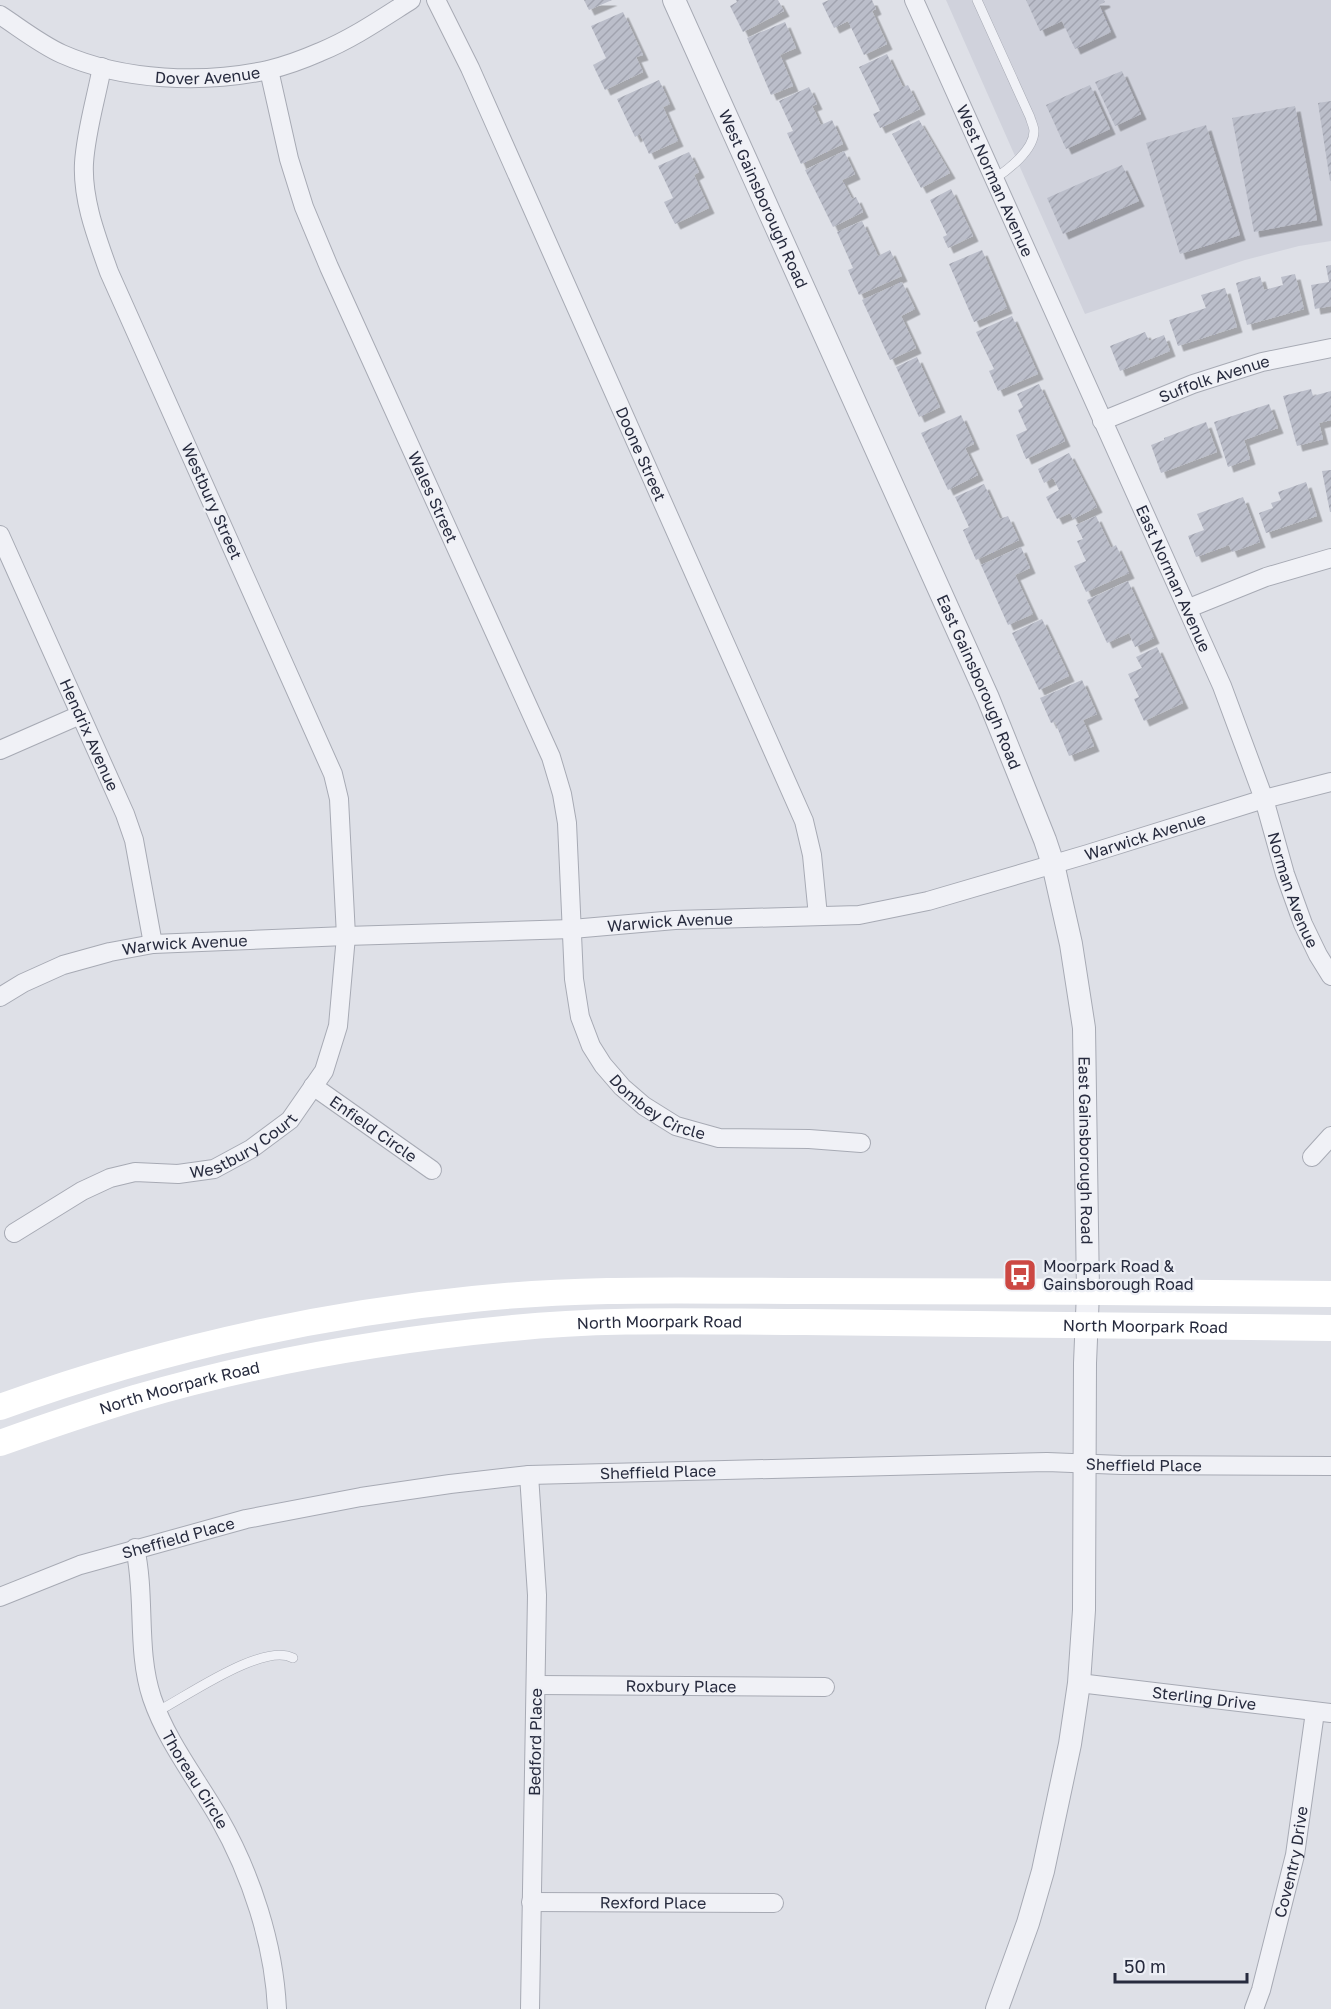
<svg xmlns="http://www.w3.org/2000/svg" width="1331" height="2009" font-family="'Golos Text',sans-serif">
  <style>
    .built { fill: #d0d2dc }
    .building { fill: url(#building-hatch); filter: url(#shadow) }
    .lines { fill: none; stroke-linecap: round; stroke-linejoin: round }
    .service-casing { stroke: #a7aab4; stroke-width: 10 }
    .minor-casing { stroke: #a7aab4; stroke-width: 20 }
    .tertiary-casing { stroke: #a7aab4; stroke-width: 24 }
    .service { stroke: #f0f1f6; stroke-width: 9 }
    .minor { stroke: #f0f1f6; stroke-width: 18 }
    .tertiary { stroke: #f0f1f6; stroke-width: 22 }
    .secondary { stroke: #fff; stroke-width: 26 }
    .labels { text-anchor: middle; stroke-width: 4.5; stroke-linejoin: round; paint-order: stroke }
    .street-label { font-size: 16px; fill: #272b3e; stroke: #edeff5 }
    .poi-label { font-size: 16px; fill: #272b3e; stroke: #edeff5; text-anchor: start }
  </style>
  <defs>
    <pattern id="building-hatch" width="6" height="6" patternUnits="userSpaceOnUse" patternTransform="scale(1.5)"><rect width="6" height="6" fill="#bbbeca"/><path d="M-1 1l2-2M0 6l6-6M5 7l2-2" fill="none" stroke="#a1a3af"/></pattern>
    <filter id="shadow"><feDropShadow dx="5.5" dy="5.5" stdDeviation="0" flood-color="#0004"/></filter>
  </defs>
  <rect width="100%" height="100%" fill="#dee0e7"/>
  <path class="built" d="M946,0h385v241l-32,5 -54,14 -160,54z"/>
  <path class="building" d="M584,0h28l-23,10z
    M736,0h42l6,11 -41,21 -13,-26 7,-4z
    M829,0h43l4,9 -4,2 15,33 -23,11 -16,-34 -14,7 -12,-25z
    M1026,0h78l1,2 -6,3 12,27 -36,17 -13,-28 -22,10z
    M623,12l20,43 -7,2 7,15 -38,18 -12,-25 13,-7 -15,-32z
    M785,22l11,26 -16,7 13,31 -22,9 -24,-57z
    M887,54l16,33 5,-2 12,24 -40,19 -7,-14 7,-3 -21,-44z
    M1122,71l19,43 -26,12 -20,-44z
    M659,80l11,24 -7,3 15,34 -29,13 -9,-20 -5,3 -18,-38z
    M1090,85l20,44 -44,20 -20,-44z
    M809,87l8,17 -5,2 9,19 11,-5 11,24 -42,20 -14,-31 6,-2 -14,-30z
    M1331,101v79l-1,1 -12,-78z
    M1295,106l22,114 -63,12 -22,-114z
    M919,120l31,53 -29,15 -29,-54z
    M1206,125l34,110 -60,19 -34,-111z
    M844,151l11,23 -13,6 10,19 4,-2 7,15 -30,15 -28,-57z
    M689,152l10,20 -5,3 15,33 -34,16 -11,-22 9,-4 -15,-32z
    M1122,165l17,36 -76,33 -16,-36z
    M951,189l22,47 -25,12 -5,-11 4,-2 -17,-35z
    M862,221l16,35 12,-6 12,26 -43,19 -11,-25 5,-2 -16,-36z
    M982,250l25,58 -33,14 -25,-58z
    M1331,265v41l-16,3 -4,-24 18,-3 -3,-16z
    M1295,274l9,35 -57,16 -11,-42 24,-7 4,14 19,-5 -2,-8z
    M902,282l13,27 -14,7 15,32 -26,12 -28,-60z
    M1225,288l12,39 -59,19 -9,-26 37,-12 -5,-13z
    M1012,316l26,58 -40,17 -9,-20 5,-2 -18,-37z
    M1145,332l4,9 15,-6 6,16 -50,20 -10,-25z
    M917,357l23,50 -21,10 -23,-50z
    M1039,384l26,57 -39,18 -10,-24 11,-5 -9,-20 5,-3 -6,-13z
    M1311,389l2,7 18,-5v29l-12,3 4,16 -26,7 -14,-50z
    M1269,404l9,24 -34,12 6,19 -22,8 -14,-45z
    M961,415l13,29 -9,4 13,27 -30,15 -27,-57z
    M1206,422l11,30 -56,21 -10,-28 13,-5v-2z
    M1069,453l28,54 -24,12 -3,-6 -13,6 -11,-22 13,-7 -6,-12 -9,5 -6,-14z
    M1331,470v42h-1l-8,-41z
    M1306,482l11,34 -51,17 -7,-20 14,-5 -2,-5 10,-3 -3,-8z
    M984,484l16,35 8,-3 11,24 -43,20 -13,-30 6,-3 -14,-30z
    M1243,497l17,45 -28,10 -3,-7 -33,12 -8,-21 16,-6 -7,-16z
    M1096,516l15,32 5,-3 13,28 -43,19 -12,-26 12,-5 -9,-20 6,-2 -7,-14z
    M1021,547l9,21 -15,7 18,39 -25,11 -27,-60z
    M1128,581l26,57 -19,9 -6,-14 -22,10 -20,-43z
    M1042,619l27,57 -30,14 -27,-57z
    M1157,647l26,56 -39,18 -10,-22 5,-2 -11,-23 14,-6 -6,-11z
    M1082,680l15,34 -14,6 11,26 -25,10 -14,-34 -4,1 -11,-25z"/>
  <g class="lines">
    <defs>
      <path id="service" d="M977,0l53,117c1,4 4,10 4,14 0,19 -26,39 -40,48
        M158,1711c28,-14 105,-69 135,-53"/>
      <g id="minor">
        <path id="s1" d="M436,0l34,68 334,753 8,34 6,61"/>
        <path id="s2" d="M914,0l308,686 42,113 21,75 18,50 15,31 13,21"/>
        <path id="s3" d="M0,15c20,13 40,29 62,39 61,27 142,30 206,16 17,-4 36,-11 52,-18 32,-13 61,-33 91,-52"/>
        <path id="s4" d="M269,70l20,89 15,48 25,60 222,490 11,37 5,29 7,156 6,38 11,29 12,19 19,22 22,19 32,20 43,12 90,1 52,4"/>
        <path id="s5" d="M1102,421l91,-37 69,-22 69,-14"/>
        <path id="s6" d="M0,535l125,279 9,26 19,104"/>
        <path d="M1189,608l77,-31 65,-19"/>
        <path d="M0,750l80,-35"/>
        <path id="s7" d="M0,997l23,-14 40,-18 47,-13 43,-8 193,-8 226,-7 103,-9 184,-5 69,-14 160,-47 176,-55 67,-17"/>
        <path id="s8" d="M313,1086l119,84"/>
        <path d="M1312,1157l19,-21"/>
        <path id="s9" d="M14,1233l68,-42 28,-13 25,-6 43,2 36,-5 37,-20 39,-29 34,-49 14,-45 8,-90 -7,-137 -6,-25 -224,-502c-12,-34 -27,-72 -25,-109 2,-32 12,-64 18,-96"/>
        <path d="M529,1475l8,120 -7,414"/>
        <path id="s10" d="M135,1548c11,49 1,102 17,150 15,44 44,80 67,120 32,56 55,126 58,191"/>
        <path id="s11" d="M0,1597l80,-32 166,-46 115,-22 89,-13 79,-9 518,-13 74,3 210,1"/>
        <path id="s12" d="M1079,1683l252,30"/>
        <path id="s13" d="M537,1685l288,2"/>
        <path id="s14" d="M531,1902l243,1"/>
        <path id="s15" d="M1254,2009l7,-19 34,-135 20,-143"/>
      </g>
      <g id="tertiary">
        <path id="s16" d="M674,0l314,698 29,72 28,70 8,24 18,80 13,84 4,264 -3,71 -1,247 -5,73 -9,61 -27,127 -15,52 -31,86"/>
      </g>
    </defs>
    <use href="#service" class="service-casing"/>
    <use href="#minor" class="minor-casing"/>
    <use href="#tertiary" class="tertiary-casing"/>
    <use href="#service" class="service"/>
    <use href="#minor" class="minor"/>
    <use href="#tertiary" class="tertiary"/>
    <g class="secondary">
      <path d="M0,1407c152,-55 313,-92 473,-108 112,-12 225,-8 338,-8 173,0 347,1 520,3"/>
      <path id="s17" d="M0,1443c45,-16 89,-31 135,-45 123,-36 251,-58 378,-70 97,-10 194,-6 291,-6 176,1 351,5 527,6"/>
    </g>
  </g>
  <defs>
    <symbol id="bus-square" viewBox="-11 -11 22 22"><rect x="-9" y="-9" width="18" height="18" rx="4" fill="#cc4843" stroke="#edeff5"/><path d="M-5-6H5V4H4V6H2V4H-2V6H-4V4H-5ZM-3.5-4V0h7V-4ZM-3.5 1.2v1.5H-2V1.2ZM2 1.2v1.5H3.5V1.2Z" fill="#fff"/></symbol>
  </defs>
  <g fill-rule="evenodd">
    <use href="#bus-square" x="1001" y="1256" width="38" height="38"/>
  </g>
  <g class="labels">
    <g class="street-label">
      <text dy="6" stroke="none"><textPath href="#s3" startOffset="222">Dover Avenue</textPath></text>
      <text dy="6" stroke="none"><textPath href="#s2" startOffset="198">West Norman Avenue</textPath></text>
      <text dy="6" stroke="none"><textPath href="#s16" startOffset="218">West Gainsborough Road</textPath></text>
      <text dy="6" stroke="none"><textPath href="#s5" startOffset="120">Suffolk Avenue</textPath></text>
      <text dy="6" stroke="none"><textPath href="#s1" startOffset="498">Doone Street</textPath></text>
      <text dy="6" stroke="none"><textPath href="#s4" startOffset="459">Wales Street</textPath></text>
      <text transform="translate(212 501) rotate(66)" y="6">Westbury Street</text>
      <text dy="6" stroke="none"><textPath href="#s2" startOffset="634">East Norman Avenue</textPath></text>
      <text dy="6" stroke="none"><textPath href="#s16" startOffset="747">East Gainsborough Road</textPath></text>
      <text dy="6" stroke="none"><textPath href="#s6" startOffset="219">Hendrix Avenue</textPath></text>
      <text dy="6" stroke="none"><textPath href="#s7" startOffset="1167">Warwick Avenue</textPath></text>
      <text dy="6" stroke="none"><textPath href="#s2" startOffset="968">Norman Avenue</textPath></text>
      <text dy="6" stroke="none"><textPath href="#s7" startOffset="681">Warwick Avenue</textPath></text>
      <text dy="6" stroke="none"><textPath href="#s7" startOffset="195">Warwick Avenue</textPath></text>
      <text dy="6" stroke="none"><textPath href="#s4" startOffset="1131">Dombey Circle</textPath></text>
      <text dy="6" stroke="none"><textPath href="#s8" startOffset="74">Enfield Circle</textPath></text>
      <text dy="6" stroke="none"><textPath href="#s9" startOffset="252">Westbury Court</textPath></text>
      <text dy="6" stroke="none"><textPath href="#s16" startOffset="1233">East Gainsborough Road</textPath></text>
      <text dy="6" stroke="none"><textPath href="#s17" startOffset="674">North Moorpark Road</textPath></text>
      <text dy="6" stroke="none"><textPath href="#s17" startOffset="1160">North Moorpark Road</textPath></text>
      <text dy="6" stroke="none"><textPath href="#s17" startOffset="188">North Moorpark Road</textPath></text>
      <text dy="6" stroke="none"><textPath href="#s11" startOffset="1160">Sheffield Place</textPath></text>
      <text dy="6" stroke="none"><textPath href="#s11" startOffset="674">Sheffield Place</textPath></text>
      <text dy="6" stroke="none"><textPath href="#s11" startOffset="188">Sheffield Place</textPath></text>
      <text dy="6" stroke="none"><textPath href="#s13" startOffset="144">Roxbury Place</textPath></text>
      <text dy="6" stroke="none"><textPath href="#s12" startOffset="126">Sterling Drive</textPath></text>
      <text transform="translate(535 1742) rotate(-89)" y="6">Bedford Place</text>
      <text dy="6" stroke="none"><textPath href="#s10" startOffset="244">Thoreau Circle</textPath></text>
      <text dy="6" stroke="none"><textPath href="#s15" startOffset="152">Coventry Drive</textPath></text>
      <text dy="6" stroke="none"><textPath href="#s14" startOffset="122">Rexford Place</textPath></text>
    </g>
    <g class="poi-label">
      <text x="1043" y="1272">Moorpark Road &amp;<tspan x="1043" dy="18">Gainsborough Road</tspan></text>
    </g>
  </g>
  <path d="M1115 1973v9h132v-9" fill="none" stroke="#272b3e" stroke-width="3"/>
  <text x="1124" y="1973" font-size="18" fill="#272b3e" stroke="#edeff5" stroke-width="4.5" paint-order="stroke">50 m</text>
</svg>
